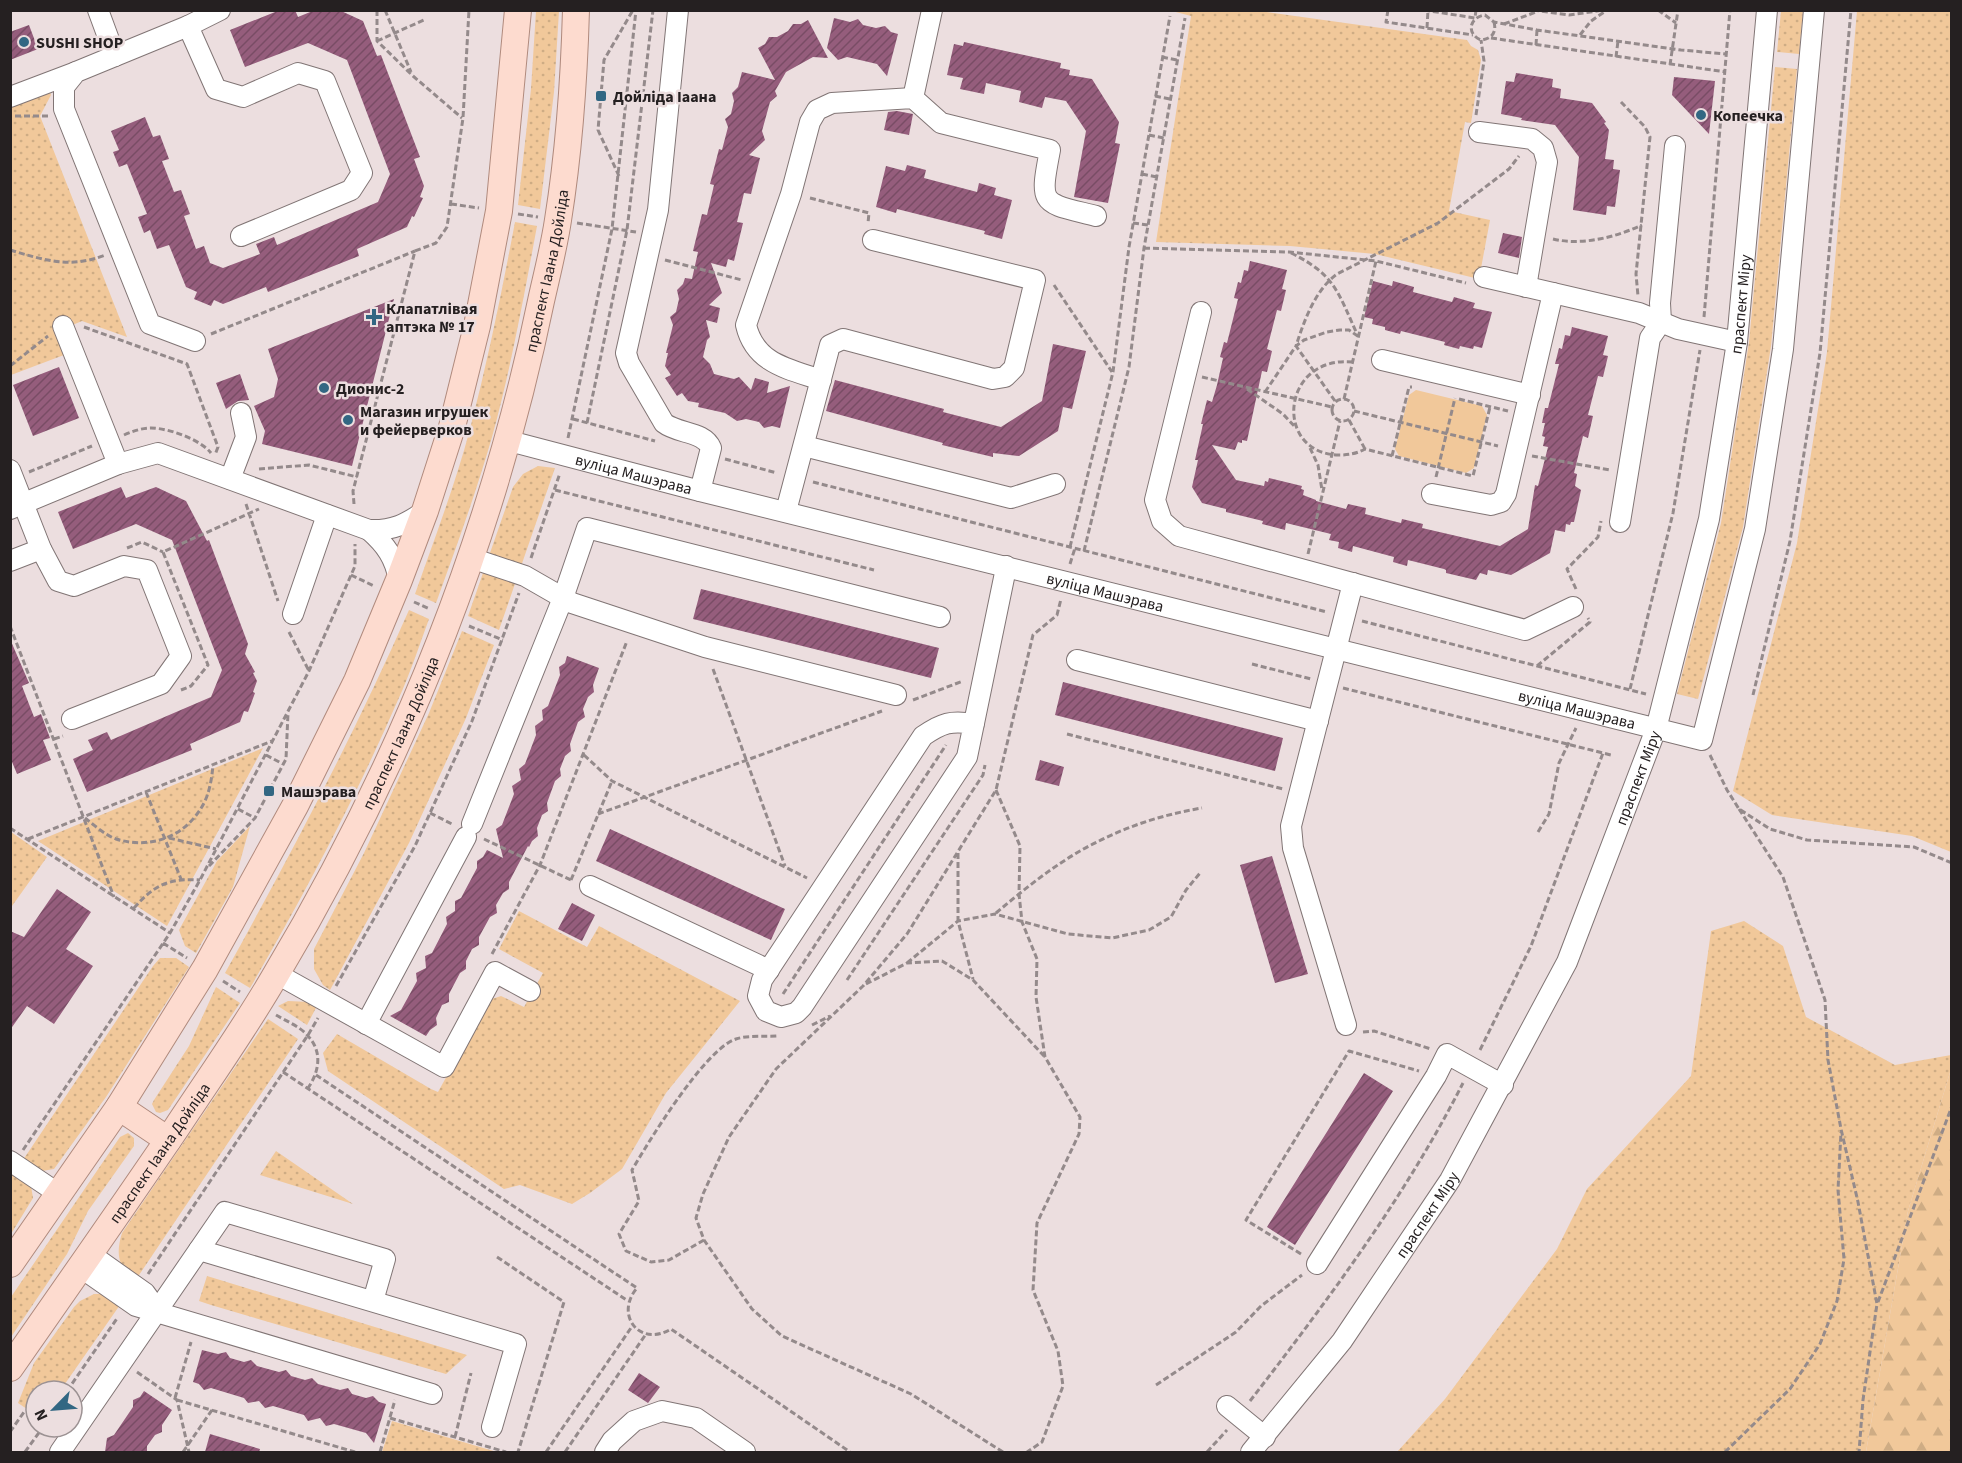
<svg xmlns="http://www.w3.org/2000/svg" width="1962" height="1463" font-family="'Source Sans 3',sans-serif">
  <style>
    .grass { fill: url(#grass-dots) }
    .forest { fill: url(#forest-firs) }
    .green { fill: #f1c89a }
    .building { fill: url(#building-hatch) }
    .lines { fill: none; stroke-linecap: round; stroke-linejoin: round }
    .minor-casing { stroke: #817575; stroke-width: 22 }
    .major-casing { stroke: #b08a7d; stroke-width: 28 }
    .path { stroke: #948a8b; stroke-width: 3; stroke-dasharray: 6 3; stroke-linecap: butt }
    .minor { stroke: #fff; stroke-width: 20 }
    .major { stroke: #fddbcf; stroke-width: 26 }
    .poi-dot { fill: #326783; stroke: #ecdedf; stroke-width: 2 }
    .labels { text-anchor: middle; stroke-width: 5; stroke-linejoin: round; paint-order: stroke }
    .poi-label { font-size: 16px; font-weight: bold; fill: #252021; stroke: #ecdedf; text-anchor: start }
    .street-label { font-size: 16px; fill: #252021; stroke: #ecdedf }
  </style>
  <defs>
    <pattern id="grass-dots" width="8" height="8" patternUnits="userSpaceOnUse" patternTransform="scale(1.5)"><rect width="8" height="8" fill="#f1c89a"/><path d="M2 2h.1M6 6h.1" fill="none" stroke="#ceac84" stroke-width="1.8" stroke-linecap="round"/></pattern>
    <pattern id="forest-firs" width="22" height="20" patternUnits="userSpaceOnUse" patternTransform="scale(1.5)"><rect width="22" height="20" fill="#f1c89a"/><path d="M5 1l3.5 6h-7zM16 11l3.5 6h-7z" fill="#ceac84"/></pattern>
    <pattern id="building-hatch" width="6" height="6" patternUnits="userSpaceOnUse" patternTransform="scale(1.5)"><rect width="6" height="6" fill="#955d7c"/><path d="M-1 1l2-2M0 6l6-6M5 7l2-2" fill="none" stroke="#794c65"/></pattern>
  </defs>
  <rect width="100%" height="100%" fill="#ecdedf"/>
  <path class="grass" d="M536,11h23l-5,81 -14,117 -22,-4 13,-116z
    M1172,11h87l208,29 4,6 7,4 3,10 -10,63 -6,-1 -16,89 41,9 -11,59 -104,-25 -85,-8 -134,-4 35,-226z
    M1781,11h22l-4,43 -22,-2z
    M1857,11h94v841l-39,-16 -140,-21 -39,-24 64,-248 30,-191z
    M1775,67l22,2 -26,277 -28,181 -45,172 -21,-5 44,-171 28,-181z
    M49,89l2,6 -11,21 87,221 -45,-16 -26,11 8,23 -53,20 -1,-280z
    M515,222l22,4c-13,70 -26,142 -45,211 -16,56 -36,111 -56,166l-21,-9c19,-54 40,-109 55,-165 18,-69 32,-138 45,-207z
    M538,466l17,2 -56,162 -31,-14 45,-129 10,-13z
    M409,610l20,9c-10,27 -19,55 -31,81 -43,99 -94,195 -148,288l-25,-15c66,-119 129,-238 184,-363z
    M462,631l32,14 -28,73 -57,125 -79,147 -7,-5 -9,-16v-20l50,-96 65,-140z
    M263,748l-96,178 -129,-85z
    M250,826l-17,61 -37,66 -11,-7 -6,-16 38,-69z
    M11,832l36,25 -35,49 -2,-1z
    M519,911l68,36 12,-21 141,75 -74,92 -44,76 -32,24 -18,11 -52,-19 -16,4 -176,-118 -5,-18 14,-19 94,55 7,3 51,-92 12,-4 23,11 19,-34 -44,-24z
    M1744,921l39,25 23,71 89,48 56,-10v14l-43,142 -42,241h-469l48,-53 112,-150 30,-60 104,-113 20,-145z
    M160,958h16l13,9 -83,130 -52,72 -12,2 -19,-11 130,-194z
    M216,987l24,16 -72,107 -8,3 -4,-1 -4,-8 2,-4 35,-54z
    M288,1001l22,1 7,4 -10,19 -29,-19z
    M268,1019l30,20 -163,242c-18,-14 -19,-29 -13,-48z
    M128,1133l6,5v8l-46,65 -21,43 -56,83v-40l109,-160z
    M276,1151l77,53 -93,-29z
    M14,1173l17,13 2,12 -22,36v-57z
    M207,1276l260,79 -21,19 -235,-69 -12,-4z
    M94,1294h8l20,8 -62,89h-24v24l-18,-12 16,-40 40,-56 6,-6z
    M392,1421l105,31h-115z"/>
  <path class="forest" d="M1951,1069v383h-85l42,-241z"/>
  <path class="green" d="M1416,390l66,16 5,9 -13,53 -8,5 -67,-17 -4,-7 14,-54z"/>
  <path class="building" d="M280,10h15l3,7 17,-7h24l24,11 14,35 4,-1 39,102 -6,2 10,27 -4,11 3,1 -9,19 -2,-1 -5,11 -50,22 2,7 -91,36 -2,-5 -43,17 -9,-4 -3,6 -17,-7 3,-7 -11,-5 -17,-42 -12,4 -7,-19 -6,3 -6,-16 9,-3 -20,-50 -8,3 -6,-15 6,-2 -8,-19 34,-14 8,20 7,-2 9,24 -7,2 12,31 7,-2 9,24 -6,2 12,33 8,-3 6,17 13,5 37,-14 -4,-10 18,-7 3,8 101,-43 12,-28 -43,-114 -39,-17 -63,24 -15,-37z
    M834,18l16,4 8,-3 5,6 13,3 9,-2 6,6 7,2 -11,42 -10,-12 -30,-7 -9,3 -11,-12z
    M808,20l20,38 -15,-1 -27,15 -11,19 2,5 -7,6 -8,29 3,9 -16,15 11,3 -9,36 -7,-1 -7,29 6,1 -9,38 -6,-2 -2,8 -15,-4 11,30 -13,12 11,3 -3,15 -11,-3 4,17 -3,3 -4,17 7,7 4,10 20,5 5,-2 12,13 4,-12 14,4 -2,11 23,-7 -10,42 -8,-2 -8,2 -5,-6 -13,-3 -9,2 -12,-8 -27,-6 1,-4 -11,-2 -6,-8 -5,3 -12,-18 6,-3 -6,-9 3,-13h-2l7,-28 -3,-8 6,-5 3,-13 -2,-9 6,-6 2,-6 7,1 6,-27 -5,-1 9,-37 5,1 7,-30 -4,-1 9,-35 3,1 6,-23 -3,-8 6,-5 3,-13 -2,-8 6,-6 4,-15 33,8 -17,-32 7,-4 4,-7h8l11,-6 5,-7h8z
    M29,25l9,24 -28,11v-28z
    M964,42l97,21 -1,5 10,2 -1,5 23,4 27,43 -4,21 5,1 -12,59 -34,-6 12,-66 -20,-30 -21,-4 -3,11 -23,-6 2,-11 -35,-8 -2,11 -24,-5 3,-11 -16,-3 7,-31 9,2z
    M1516,73l37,6 -1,8 9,2 -1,9 32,5 14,19 -2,1 5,7 -4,29 9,1 -1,9 7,1 -5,37 -8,-1 -1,9 -33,-5 6,-53 -24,-32 -34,-5 1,-2 -21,-4 5,-33 8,1z
    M1674,77l41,4 -6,53 -37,-39z
    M897,111l16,3 -4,21 -25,-5 4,-18z
    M907,165l19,5 -2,8 53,14 2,-9 17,5 -2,7 18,5 -10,39 -18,-5 1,-3 -88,-22 -1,4 -20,-6 10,-41 19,5z
    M1503,233l19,4 -3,21 -21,-5z
    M1250,261l37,9 -5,19 4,1 -5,21 -4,-1 -10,39 5,2 -5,21 -5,-1 -15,70 -5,-1v3l-4,-1 -3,8 -23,-5 24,35 28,6 1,-5 3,1 1,-4 33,8 -1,3 3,1 -1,5 13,5v1l30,8 2,-5 18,4 -1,6 36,9 1,-4 21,5 -1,4 78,18 28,-17 7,-44 3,1 10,-39 -5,-1 2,-9 -3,-1 3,-13h-3l3,-15h3l11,-44h-4l4,-16 3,1 3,-14 5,1 2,-9 36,9 -5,19 5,1 -5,21 -5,-1 -10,39 5,1 -5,22 -5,-2 -9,37 3,1 -2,12 6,4 -7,32h-3l-1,3 -4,-1 -1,8 -10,-2 -5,23 -39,22 -23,-5 -1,5 -7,-2 -4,7 -30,-7v-3l-2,-1 -36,-9 -1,6 -14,-4 1,-5 -41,-11 -1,6 -14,-4 1,-6 -10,-2 2,-6 -45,-11 -1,7 -23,-6 1,-3 -37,-9v-3l-24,-6 -10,-16 6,-27h-3l8,-36h-2l6,-24 5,2 5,-17 6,-27 -3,-1 4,-15 3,1 11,-44 -4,-1 4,-16 3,1 3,-13 4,1z
    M1373,281l19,5 1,-5 21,6 -1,5 39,10 2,-5 21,6 -2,5 19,4 -10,36 -8,-2 -1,3 -13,-3 -1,3 -15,-4 1,-3 -44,-11 -1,3 -15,-4v-3l-13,-3 1,-5 -9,-2z
    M394,299l-42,167 -90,-22 3,-13 -11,-25 20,-9 4,-18 -10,-30z
    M1053,344l33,7 -14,58 -9,-2 -5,24 -39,25 -26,-3v4l-51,-12 1,-2 -117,-32 9,-31 109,29 -1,3 58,15 41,-26z
    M59,367l20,51 -46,18 -20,-51z
    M240,374l9,26 -11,1 -12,8 -10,-26z
    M121,487l5,11 30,-11 30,14 21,40 2,-1 39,104 -3,10 10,18 -2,1 4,8 -4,11 2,1 -7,19 -4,-1 -4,11 -50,22 2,6 -105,42 -14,-33 20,-9 -5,-10 19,-8 4,8 100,-43 11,-27 -50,-130 -36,-16 -63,25 -15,-37z
    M701,589l238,59 -8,30 -238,-59z
    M10,639l19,44 -7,3 12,31 7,-3 9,24 -7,2 8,20 -34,14 -7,-17z
    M567,656l32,12 -6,17 1,7 -6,5 -5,12 2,8 -7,5 -8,22 1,7 -6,5 -5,13 1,7 -6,5 -8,22 1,8 -6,4 -5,13 1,8 -6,5 -3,6 -1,-1 -19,36v7l-6,4 -7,12 1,8 -7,4 -11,20v8l-7,4 -6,12v8l-6,4 -11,21v8l-7,3 -6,13 1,7 -7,5 -4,6 -36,-20 11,-6 16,-29 -1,-8 10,-5 -1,-12 7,-3 15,-29 -1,-7 9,-6v-10l6,-3 16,-30v-7l6,-4 4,-7 16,8 -7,-29 6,-4 12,-31 -2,-8 9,-6 -2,-11 6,-5 11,-29 -1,-9 8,-6 -1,-10 6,-4 12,-31 -1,-8 6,-4z
    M1063,682l220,56 -8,33 -220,-56z
    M1040,760l24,7 -5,19 -24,-6z
    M610,829l175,80 -14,31 -175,-79z
    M1272,856l36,118 -33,9 -35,-118z
    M57,889l34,23 -25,37 27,17 -39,58 -27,-18 -17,24v-99l14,6z
    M572,903l23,12 -13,26 -24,-12z
    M1364,1073l29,18 -98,154 -28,-18z
    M202,1350l16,4 8,-2 4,6 14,4 7,-2 6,6 22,6 7,-2 5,6 14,4 7,-2 6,6 22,6 8,-2 4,6 14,4 7,-2 6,6 7,2 -12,39 -8,-10 -32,-9 -8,2 -6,-8 -12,3 -4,-6 -31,-9 -8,2 -6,-7 -11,2 -4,-5 -33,-10 -7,2 -5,-6 -6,-2z
    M639,1373l21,14 -12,16 -20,-13z
    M144,1391l28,19 -10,15v7l-7,3 -8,11v6h-42l2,-14 7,-3 19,-28v-7l7,-3z
    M210,1434l50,15 -1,3h-54z"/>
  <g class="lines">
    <defs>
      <g id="minor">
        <path d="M98,10l17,46"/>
        <path d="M220,10l-32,16 28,63 27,8 55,-24 27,8 37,92 -11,17 -110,46"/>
        <path d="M678,10l-20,200 -32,143 3,10 35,60c14,11 40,8 47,25l-11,43"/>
        <path d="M188,26l-112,46 -12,15v22l86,215 45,17"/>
        <path d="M10,97l66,-25"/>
        <path d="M913,98l19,-88"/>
        <path d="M1479,132l53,7 11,9 4,14 -21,125"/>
        <path d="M1484,277l155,36 39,16 59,13"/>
        <path d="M1201,312l-46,188 7,21 17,15 346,94 48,-23"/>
        <path d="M63,326l55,138"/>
        <path d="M1382,360l148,35"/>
        <path d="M821,380c-32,-11 -66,-16 -75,-55l45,-131 19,-72 7,-12 15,-7 81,-5 28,25 109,27c-11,57 -9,52 46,66"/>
        <path id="s1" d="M509,441l191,50 1002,249 53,-211 28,-180 31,-339"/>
        <path d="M804,446l207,52 44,-14"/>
        <path d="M10,470l31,79 17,32 16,5 50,-20 23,4 34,86 -20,28 -89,35"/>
        <path d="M230,479l16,-42 -5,-24"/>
        <path d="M1432,494l59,11 10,-3 5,-8 47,-201"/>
        <path d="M10,509l108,-45 40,-11 211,77c24,1 37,-6 56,-19"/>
        <path d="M786,511l44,-166 13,-6 150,40 12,-2 9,-9 21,-88 -162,-40"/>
        <path d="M1620,522l30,-184 11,-16 -1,-19 15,-157"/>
        <path d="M369,530c17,15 26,28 30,50"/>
        <path d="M471,558l54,18 47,27 133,44 191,48"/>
        <path d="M10,561l31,-12"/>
        <path d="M293,614l34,-99"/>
        <path d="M1077,660l241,61"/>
        <path d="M974,724c-23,-4 -32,-1 -51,12l-161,244 -4,16 8,15 15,6 15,-4 6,-6 165,-250c13,-61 25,-123 38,-184l1,-7"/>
        <path d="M472,824l91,-226 24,-70 353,89"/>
        <path d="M590,886l179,84"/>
        <path d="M277,974l167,93 51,-95 35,19"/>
        <path d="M366,1024l100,-187"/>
        <path d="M1346,1025l-53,-177 -2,-22 62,-243"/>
        <path d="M10,1161l49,33"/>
        <path d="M199,1250l317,94 -24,83"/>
        <path d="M90,1254l55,39 13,18"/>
        <path d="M1317,1264l119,-188 11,-22 56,31"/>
        <path d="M80,1267l56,39 296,88"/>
        <path d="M1227,1406l38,31"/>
        <path d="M60,1452l165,-240 160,47 -12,42"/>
        <path d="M605,1452l7,-11 22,-20 28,-10 34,7 49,34"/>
        <path id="s2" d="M1251,1452l91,-111 108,-161 117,-218 89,-233 53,-210 28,-177 30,-332"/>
      </g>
      <g id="major">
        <path d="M119,1107l49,33"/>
        <path d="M10,1264l109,-157 86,-138 90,-163 62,-125 42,-101 26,-69 27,-84 25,-101 22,-115 19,-201"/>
        <path id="s3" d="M10,1368c56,-80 112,-160 167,-241 33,-50 68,-99 98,-151 125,-209 217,-437 266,-675 6,-27 13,-54 17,-81 11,-69 16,-139 18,-210"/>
      </g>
    </defs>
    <use href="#minor" class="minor-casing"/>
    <use href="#major" class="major-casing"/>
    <path class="path" d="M377,10v31l36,35 49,42
      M385,10l26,62
      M1388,10l-2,12 87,13
      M1424,10l51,8 1,-8
      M1533,10l36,5 35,-5
      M1658,10l18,13
      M1494,22c3,11 -3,17 -13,18 -15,-6 -12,-23 4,-25l9,7 43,8 144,20 45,4
      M1504,24l32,-12
      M1427,28l1,-18
      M1580,35l11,-14 16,-11
      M1491,38l235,34
      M377,41l49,-22
      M1536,45l1,-15
      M1162,57l15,3
      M1616,57l2,-16
      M1670,65l8,-55
      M1155,96l15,3
      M1621,102l24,25 5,10 -14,137 2,22
      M1476,115l8,-54 -3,-21
      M15,116h33
      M1149,135l15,3
      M1142,174l15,3
      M619,176l-21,-46 6,-70 29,-50
      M810,198l59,15 -1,10
      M451,204l28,4
      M518,214l20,3
      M577,223l59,9
      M1133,223l15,2
      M1553,239c29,7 63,-2 89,-14
      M1144,248l145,4 87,9 90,22
      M10,250c34,10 60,19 95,5
      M1291,253c45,22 47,40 67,83
      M665,260l77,20
      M1054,285l58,87
      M1704,317l26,-307
      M84,327l103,37 31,83 -3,8
      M211,334l204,-83
      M1353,362c-72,-7 -80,91 -15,93 10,0 18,-1 27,-6l108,27 17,-69
      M10,366l38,-30
      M1202,377l130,30
      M1247,389l36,25 13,14
      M1265,392l31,-46 8,-6 23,-8 13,-2h9l10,7
      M1332 410a11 11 0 1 1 22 0a11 11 0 1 1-22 0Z
      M1344,399l32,-138
      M1459,399l49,12
      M1335,401l-39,-55c8,-25 19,-56 41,-72l101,-51 71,-54 10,-13
      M1354,411l144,35
      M573,419l82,22
      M1349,420l16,29
      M587,423l40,-193 26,-220
      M124,435c9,-4 18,-7 27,-7 18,0 50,12 60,25
      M568,438l44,-209 24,-219
      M1310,448l8,17 4,25
      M1392,456l17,-69h3
      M1532,456l78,14
      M725,459l52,14
      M259,469l50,-4 48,12
      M29,472l63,-26
      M1436,477l19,-79
      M813,482l514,130
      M555,490l319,80
      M246,504l32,97
      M354,504l-1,-13 62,-240 21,-8 11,-16 16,-109 6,-108
      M1070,547l43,-175 16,-125 41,-231
      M127,548l15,-6 21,10
      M1084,551l45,-184 15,-119 41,-230
      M1308,554l32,-133
      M531,558l29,-85
      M1070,564l5,-16
      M351,575l23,11
      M1576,589l-9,-20 31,-32 3,-16
      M414,602l16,7
      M1362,621l284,73
      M10,626l104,271
      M469,626l34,14
      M289,632l20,39
      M1252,664l59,15
      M1537,666l53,-44 -2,-4
      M713,669l72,197
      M1343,688l268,67
      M1630,689l43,-176 27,-163
      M181,690l10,-4 17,-21 -45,-113 96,-43
      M1753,695l37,-154 30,-188 31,-343
      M913,700l50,-19
      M1067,734l216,55
      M54,739l9,-3
      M266,755l17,9
      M584,755l28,26 195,97
      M1710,755l17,35 12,19 31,20 37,11 107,7 38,16
      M996,790l24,56 -1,48 3,28 15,37 -1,38 9,60 35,60 -1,17 -42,89 -4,67 25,61 5,35 -21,56 -15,10
      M146,792l35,87
      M238,809l17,9
      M1739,809l44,68 42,123 3,60 13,69 17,73 19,102 -14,96 -4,52
      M430,813l24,12
      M598,814l284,-103
      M85,818c9,7 20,17 31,21 36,11 72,-3 89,-38 5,-11 7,-24 8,-36
      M10,828l160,105
      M1538,832l11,-18 10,-51 17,-35
      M169,838l47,11
      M28,839l244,-98
      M484,839l89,42
      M958,853v68l15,58
      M209,866l46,-48 31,-59 2,-46
      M571,880l41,-99
      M134,908c20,-23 35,-30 66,-28
      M996,913c31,-26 64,-53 101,-71 33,-17 69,-28 105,-34
      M163,943l24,15
      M492,954l48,-89 87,-224
      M907,963l51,-42 37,-7 73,20 44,4 37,-8 22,-13 15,-27 14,-17
      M847,980l136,-205 2,-10
      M223,981l17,11
      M866,984l41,-21 35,-2 31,19 71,76
      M336,986l79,-140 57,-125 47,-128
      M783,994l163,-249
      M276,1015c10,6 25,12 32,21 15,16 11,36 0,52
      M812,1025l18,-9
      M1363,1032l11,-1 57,18
      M1480,1050l51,-104 72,-193
      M283,1072l345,229
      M316,1075l321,213c-23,27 3,60 34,41l179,123
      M23,1150l147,-217 30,-53 109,-209 46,-105v-22
      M704,1240l-35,20 -18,2 -25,-11 -7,-17 20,-33 -7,-31c17,-29 73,-121 104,-131 12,-4 29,-2 42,-3
      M1301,1254l-55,-34 103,-169 70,20
      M497,1257l67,45 -46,150
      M148,1274l160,-239 10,-17
      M1878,1302l74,-196
      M137,1372l40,28 12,52
      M1156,1385l80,-53 25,-26 41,-31
      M67,1391l51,-74
      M175,1398l16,-56
      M177,1400l178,52
      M1250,1401c78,-101 155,-204 213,-318
      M390,1418l116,34
      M10,1432l14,-20
      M455,1437l16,-64
      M25,1452l18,-25
      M183,1452l29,-42
      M380,1452l15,-52
      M546,1452l87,-127
      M565,1452l81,-118
      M1003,1452l-92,-58 -129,-58 -30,-27 -48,-69 -8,-22 7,-24 26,-57 47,-68 87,-83 44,-52 89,-144 37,-155 24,-20 4,-16
      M1207,1452l20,-22
      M1725,1452l65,-63 30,-45 17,-43 7,-42 -6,-69 3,-58"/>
    <use href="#minor" class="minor"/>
    <use href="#major" class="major"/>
  </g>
  <g class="poi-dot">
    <circle cx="24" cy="42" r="6"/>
    <rect x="595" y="90" width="12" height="12" rx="3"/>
    <circle cx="1701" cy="115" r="6"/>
    <path d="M371 308h6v6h6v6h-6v6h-6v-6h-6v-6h6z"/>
    <circle cx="324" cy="388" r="6"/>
    <circle cx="348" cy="420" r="6"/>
    <rect x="263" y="785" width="12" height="12" rx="3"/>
  </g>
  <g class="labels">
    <g class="poi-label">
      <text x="36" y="48">SUSHI SHOP</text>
      <text x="613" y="102">Дойліда Іаана</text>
      <text x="1713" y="121">Копеечка</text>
      <text x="386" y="314">Клапатлівая<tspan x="386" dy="18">аптэка № 17</tspan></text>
      <text x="336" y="394">Дионис-2</text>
      <text x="360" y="417">Магазин игрушек<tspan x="360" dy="18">и фейерверков</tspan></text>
      <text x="281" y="797">Машэрава</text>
    </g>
    <g class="street-label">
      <text dy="6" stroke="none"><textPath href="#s3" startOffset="1233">праспект Іаана Дойліда</textPath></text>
      <text dy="6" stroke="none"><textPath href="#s2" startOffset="1268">праспект Міру</textPath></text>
      <text dy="6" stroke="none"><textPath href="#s1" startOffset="129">вуліца Машэрава</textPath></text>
      <text dy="6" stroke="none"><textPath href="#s1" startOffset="615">вуліца Машэрава</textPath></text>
      <text dy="6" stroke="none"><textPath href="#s1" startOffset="1101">вуліца Машэрава</textPath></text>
      <text dy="6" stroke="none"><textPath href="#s3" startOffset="747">праспект Іаана Дойліда</textPath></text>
      <text dy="6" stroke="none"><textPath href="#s2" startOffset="782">праспект Міру</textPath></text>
      <text dy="6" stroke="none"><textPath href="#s3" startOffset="262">праспект Іаана Дойліда</textPath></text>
      <text dy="6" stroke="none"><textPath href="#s2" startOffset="296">праспект Міру</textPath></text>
    </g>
  </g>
  <rect width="1962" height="1463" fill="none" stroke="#252021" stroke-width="24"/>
  <g transform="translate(54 1409) rotate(245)"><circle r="28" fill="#ecdedf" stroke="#9c9293" stroke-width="1.5"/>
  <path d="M0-4.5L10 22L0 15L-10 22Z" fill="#326783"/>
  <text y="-9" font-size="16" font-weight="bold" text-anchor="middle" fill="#252021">N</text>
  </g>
</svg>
